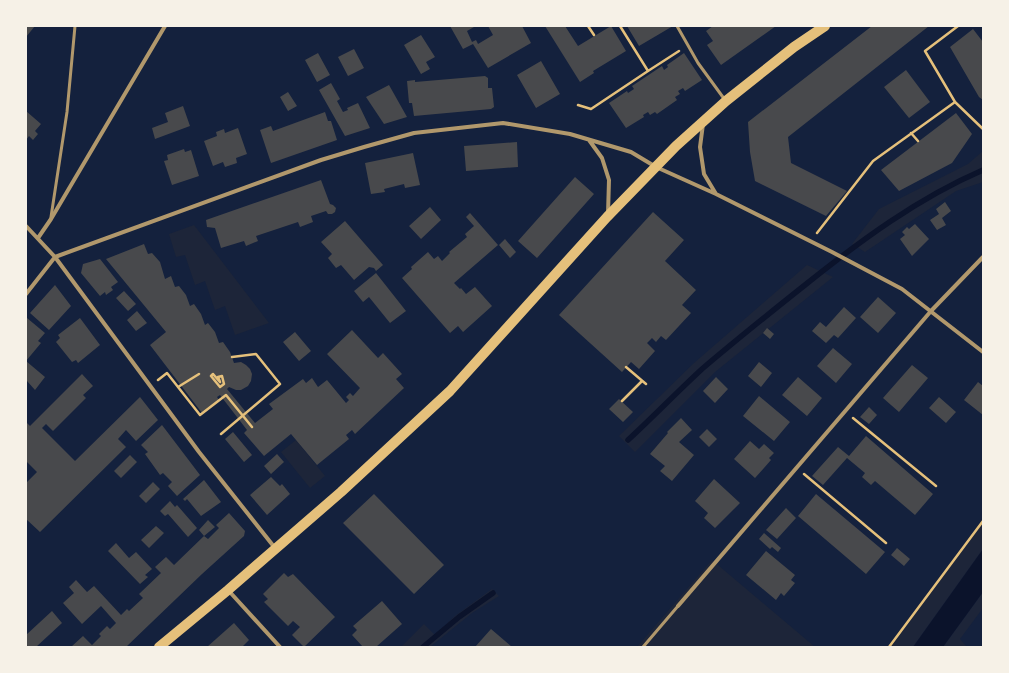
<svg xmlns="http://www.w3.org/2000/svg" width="1009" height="673" font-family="Barlow,sans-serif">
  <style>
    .green { fill: #1d2539 }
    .water { fill: #0b132b }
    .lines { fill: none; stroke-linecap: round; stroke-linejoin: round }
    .stream { stroke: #0b132b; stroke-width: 5.5 }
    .building { fill: #48494c }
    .path { stroke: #e5c07b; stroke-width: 2.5 }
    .service { stroke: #b1986c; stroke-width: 3 }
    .minor { stroke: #b1986c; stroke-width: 4 }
    .primary { stroke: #e5c07b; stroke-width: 10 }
  </style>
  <rect width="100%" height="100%" fill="#14213d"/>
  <path class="green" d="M983,151v31l-27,9 -91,61 -13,-8 27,-35 89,-45z
    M194,225l75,98 -34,12 -10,-29 -10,4 -10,-29 -10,4 -10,-30 -9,2 -7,-23z
    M807,265l26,12 -118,95 -80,80 -16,-16 75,-73z
    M296,440l29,36 -15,12 -29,-36z
    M983,522v27l-70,98h-22z
    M712,560l103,87h-178z
    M492,589l7,7 -27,17 -42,34h-29l23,-23 11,11 20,-19z
    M983,592v16l-23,31 7,8h-24z"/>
  <path class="water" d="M983,549v43l-40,55h-30z"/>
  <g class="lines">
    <path class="stream" d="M628,440c25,-23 49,-48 74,-71 34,-29 69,-57 103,-84 55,-44 113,-87 178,-115
      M423,647l36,-30 34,-24"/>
  </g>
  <path class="building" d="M26,26h9l-9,11z
    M450,26h23l1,1 -7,4 5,11 4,-2 2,4 15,-9 -5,-9h34l9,17 -43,25 -15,-24 -10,5z
    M545,26h20l13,20 33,-20 15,25 -33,20 1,2 -14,9z
    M627,26h46l-34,20z
    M713,26h63l-55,39 -14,-20 6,-4 -7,-10z
    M872,26h57l-141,111 3,26 56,28 -21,25 -71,-35 -5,-29 -2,-30z
    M973,29l10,13v58l-4,-3 -29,-50z
    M421,35l14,22 -9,5 4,7 -9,5 -17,-29z
    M354,49l10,19 -16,8 -10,-19z
    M318,53l12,22 -13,7 -12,-22z
    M684,53l18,27 -17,11 -2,-3 -5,3 2,3 -5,3 2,3 -20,14 -2,-2 -5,3 -2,-3 -5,3 1,2 -18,11 -17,-25 18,-12 1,2 6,-4 -2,-3 30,-20 2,4 4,-3 -1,-2z
    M541,61l19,33 -24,14 -19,-33z
    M906,70l24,32 -21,16 -25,-31z
    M485,76l3,2v10h4l2,19 -3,2 -77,7 -2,-13h-3l-2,-22 8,-1v2z
    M331,83l9,16 -3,2 6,11 5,-2 -1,-2 11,-5 12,25 -25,8 -26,-46z
    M389,85l18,32 -23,7 -18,-27z
    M288,92l9,14 -9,5 -8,-14z
    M183,106l7,20 -35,13 -3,-11 16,-6 -3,-9z
    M26,111l15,13 -6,7 3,3 -5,6 -4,-4 -3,4z
    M325,112l3,9h3l6,19 -66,23 -11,-33 11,-4 2,5z
    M956,113l16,21 -20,29 -53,28 -18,-21z
    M238,128l9,26 -11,4 1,5 -12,4 -2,-5 -10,4 -9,-25 13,-5 -1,-4 8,-3 1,4z
    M517,142l1,25 -52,4 -2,-25z
    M184,149l1,3 6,-2 8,26 -27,9 -8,-24 4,-1 -1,-5z
    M413,153l7,32 -15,3 -1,-4 -20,5 1,3 -14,2 -6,-31z
    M575,177l19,17 -57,64 -19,-17z
    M321,180l9,24 3,1 3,3 -1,4 -3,2h-4l-2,-3 -15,5 2,6 -13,5 -2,-5 -42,14 2,5 -12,5 -2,-5 -23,7 -6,-20 -8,-1 -1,-7z
    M945,202l6,9 -9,7 4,7 -9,5 -7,-10 9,-6 -3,-5z
    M430,207l11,13 -20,19 -12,-13z
    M653,212l31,28 -19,21 31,29 -14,15 9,8 -25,27 -5,-4 -5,6 -4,-4 -5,5 8,8 -16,18 -8,-7 -9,10 -63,-57z
    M470,213l28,32 -44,38 6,6 1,-1 5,6 9,-7 17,19 -29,26 -5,-6 -8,7 -48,-55 10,-9 -1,-2 17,-15 6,7 4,-3 4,5 8,-8 -1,-1 18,-15 -2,-3 9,-8 -8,-9z
    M345,221l38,44 -7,6 -2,-3 -5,-1 -15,13 -13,-15 -5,3 -8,-10 4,-4 -11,-12z
    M915,224l14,15 -17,17 -12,-17 5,-4 -3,-3 5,-5 2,2z
    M505,239l11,13 -6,6 -11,-13z
    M144,244l4,10 4,-1 8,9 5,17 6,-3 4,11 4,-1 7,9 4,11 4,-2 7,10 4,11 3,-2 7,9 4,11 4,-1 7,10 4,11 7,-1 5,3 4,4 2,5 -1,7 -3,5 -7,4h-5l-7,-3 -2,2 28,34 18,-14 -4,-5 34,-25 3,4 6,-5 6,9 9,-7 19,23 3,-3 -3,-3 4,-4 3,3 7,-8 -33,-34 25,-24 26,28 5,-5 19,21 -6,5 8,9 -49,46 -3,-4 -6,5 3,4 -32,26 -26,-31 -27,22 -20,-23 3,-3 -27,-35 -3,2 2,3 -17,13 -52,-68 16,-13 -60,-73z
    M100,259l18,23 -7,5 2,3 -7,5 -1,-3 -5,4 -19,-23 2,-9z
    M376,273l30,38 -16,12 -21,-26 -6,5 -9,-11z
    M55,285l16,21 -22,24 -19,-17z
    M124,291l12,13 -8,7 -12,-13z
    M878,297l18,16 -18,20 -18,-16z
    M844,307l12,11 -18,20 -4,-3 -8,8 -14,-12 8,-9 6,5z
    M137,311l10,12 -11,8 -9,-11z
    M27,318l18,15 -7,8 3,2 -15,18 19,16 -10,13 -8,-9v-9l-1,-1v-52z
    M80,318l20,27 -22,18 -2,-3 -4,2 -16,-20 4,-4 -2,-3z
    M767,328l7,6 -4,5 -7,-6z
    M295,332l16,19 -12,10 -16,-19z
    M833,348l19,16 -16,19 -19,-17z
    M759,362l13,11 -11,14 -13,-11z
    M912,365l16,13 -29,34 -16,-14z
    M82,374l11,12 -10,9 3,3 -33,33 -7,-7 -4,4 33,33 65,-64 18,23 -22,21 -10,-11 -8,9 8,8 -86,85 -14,-13v-36l11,-11 -11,-11v-39l4,4z
    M716,377l12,12 -13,14 -12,-12z
    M798,377l24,21 -15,18 -25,-21z
    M978,382l5,4v29l-19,-15z
    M759,396l31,26 -16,19 -31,-25z
    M939,397l17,15 -10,11 -17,-15z
    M619,399l14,13 -10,10 -14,-13z
    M869,407l8,8 -8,9 -9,-7z
    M681,418l11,12 -13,12 15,13 -22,26 -12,-10 5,-5 -15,-12 18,-21 -1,-1z
    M162,425l38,50 -23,21 -9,-10 4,-4 -9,-9 -3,2 -15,-21 3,-2 -7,-7z
    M707,429l10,10 -8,8 -10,-10z
    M233,432l19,23 -8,7 -19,-23z
    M866,436l67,58 -18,21 -40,-34 -4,4 -9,-8 3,-4 -18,-15 -24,27 -11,-9 26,-29 11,9z
    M750,441l9,8 5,-5 10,9 -5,5 2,2 -16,18 -21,-19z
    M277,454l7,8 -13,12 -7,-8z
    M130,455l7,7 -16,16 -7,-7z
    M271,477l9,9 2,-2 8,10 -23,21 -17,-20z
    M714,479l26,24 -25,25 -11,-10 4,-5 -13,-12z
    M204,480l17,22 -20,14 -14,-17 -2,2 -2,-2z
    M153,482l7,7 -14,14 -7,-7z
    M374,494l70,71 -30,29 -71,-71z
    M816,494l69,58 -19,22 -68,-58z
    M170,501l5,6 2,-2 20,23 -9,9 -20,-23 -3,2 -5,-5z
    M786,508l10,10 -19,21 -11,-9z
    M229,513l16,18 -1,5 -42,38 -76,73h-55l12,-11 9,9 9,-9 -2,-2 8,-8 3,3 6,-6 -15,-17 -19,18 -19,-21 11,-10 -5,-6 7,-7 11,12 7,-6 27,29 6,-6 2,2 14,-13 -4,-4 22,-21 -6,-6 11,-10 8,8 30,-29 4,3 11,-11 -3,-3z
    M208,520l7,7 -11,9 -5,-6z
    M156,526l8,7 -15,15 -8,-8z
    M764,533l17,15 -3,4 -6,-5 -2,2 -11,-10z
    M116,543l13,15 7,-6 16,17 -7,6 3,2 -8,7 -32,-33z
    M897,548l13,11 -6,7 -13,-11z
    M766,551l29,24 -4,5 4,3 -11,13 -3,-3 -5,7 -30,-25z
    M284,573l4,4 5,-3 42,43 -31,30 -12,-12 8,-8 -7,-6 -5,5 -24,-24 4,-3 -5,-5z
    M382,601l20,23 -26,23h-13l-11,-12 5,-5 -4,-4z
    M52,611l10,12 -26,24h-10v-12z
    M234,623l15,17 -7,7h-35z
    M491,629l21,18h-37z"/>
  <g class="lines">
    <path class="path" d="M588,26l6,9
      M620,26l28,45 31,-20
      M955,102l-30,-51 33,-25
      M578,105l13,4 57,-38
      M911,133l7,8
      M817,233l56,-72 82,-59 28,27
      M626,367l20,17
      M213,374l7,8 -2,-5 4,-1 2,8 -4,3 -9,-11z
      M158,380l9,-7 11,14 21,-13
      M178,387l22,28 26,-20 26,32
      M622,401l20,-20
      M853,418l83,68
      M221,434l59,-50 -24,-30 -24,3
      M804,474l82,69
      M889,647l94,-126"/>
    <path class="service" d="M677,26l21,37 27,37
      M51,217l16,-105 8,-86
      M643,647l35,-41"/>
    <path class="minor" d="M703,124l-3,23 4,27 12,20
      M589,140l13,18 7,22 -1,34
      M26,226l29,31 144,195 76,96
      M38,238l13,-19 114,-193
      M26,294l29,-37 266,-97 43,-13 50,-14 89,-10 67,11 61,18 25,15 60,27 116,58 70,37 81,63
      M228,590l52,57
      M678,606l253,-295 52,-54"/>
    <path class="primary" d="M159,647l69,-57 113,-98 109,-101 157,-174 69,-71 50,-45 68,-54 31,-21"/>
  </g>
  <rect width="1009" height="673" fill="none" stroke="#f6f1e7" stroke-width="54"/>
</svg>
